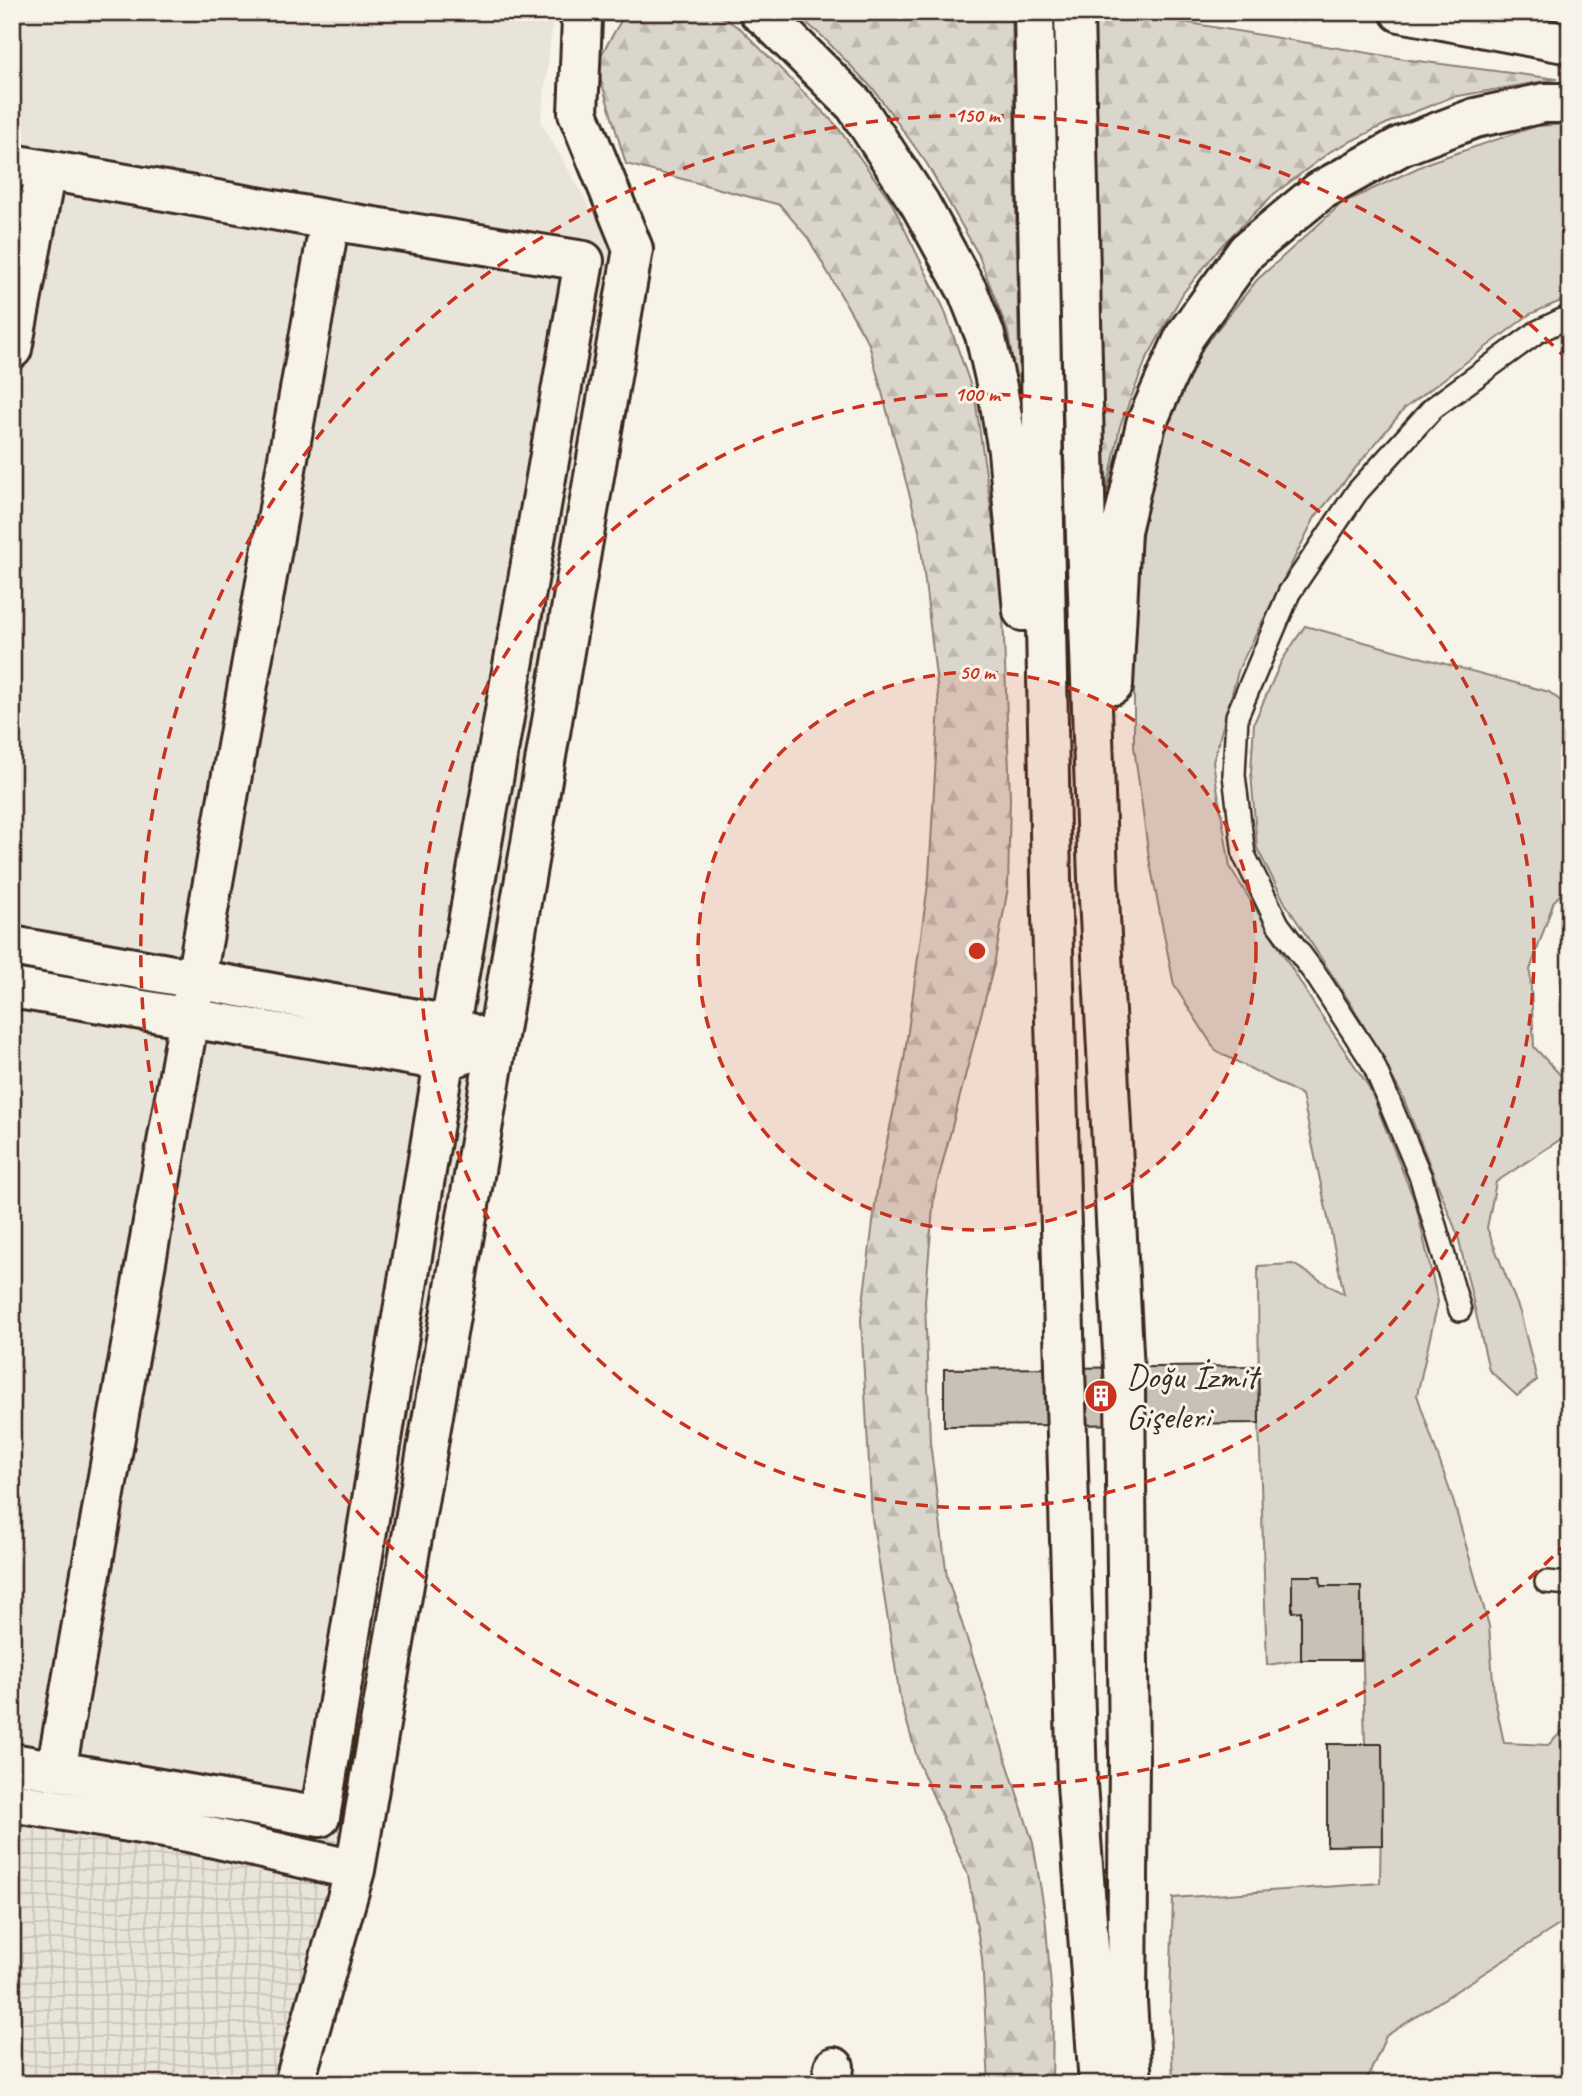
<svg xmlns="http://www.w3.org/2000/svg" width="1582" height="2096" font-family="Caveat,sans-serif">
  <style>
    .built { fill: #e9e4d9 }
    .industrial { fill: url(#industrial-grid) }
    .green { fill: #dbd6cb; stroke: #8b8074; stroke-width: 2 }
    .forest { fill: url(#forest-firs); stroke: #8b8074; stroke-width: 2 }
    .building { fill: #c8c1b6; stroke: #3b2a1e; stroke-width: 2 }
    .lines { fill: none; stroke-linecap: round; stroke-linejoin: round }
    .lane-casing { stroke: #3b2a1e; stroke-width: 26 }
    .street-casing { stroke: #3b2a1e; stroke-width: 44 }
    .highway-casing { stroke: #3b2a1e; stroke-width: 44 }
    .lane { stroke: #f7f3e8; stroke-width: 21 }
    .street { stroke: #f7f3e8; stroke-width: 38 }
    .highway { stroke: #f7f3e8; stroke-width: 38 }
    .ring { fill: none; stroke: #c8321e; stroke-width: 3.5; stroke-dasharray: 12 9 }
    .labels { text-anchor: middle; stroke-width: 6; stroke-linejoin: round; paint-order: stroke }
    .poi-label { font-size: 35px; fill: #3b2a1e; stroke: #f7f3e8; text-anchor: start }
    .centre { fill: #c8321e; stroke: #f7f3e8; stroke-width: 3.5 }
    .ring-label { font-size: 21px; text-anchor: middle; font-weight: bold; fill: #c8321e; stroke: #f7f3e8; stroke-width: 6; stroke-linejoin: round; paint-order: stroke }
  </style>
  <defs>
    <pattern id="industrial-grid" width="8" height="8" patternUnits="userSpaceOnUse" patternTransform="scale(1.75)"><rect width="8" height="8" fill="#e9e4d9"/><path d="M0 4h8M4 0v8" fill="none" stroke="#c9c4ba"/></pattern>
    <pattern id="forest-firs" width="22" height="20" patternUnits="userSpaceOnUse" patternTransform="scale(1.75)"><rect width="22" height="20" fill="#dbd6cb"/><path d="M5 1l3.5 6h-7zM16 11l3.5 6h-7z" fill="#bdb8ae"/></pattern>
  </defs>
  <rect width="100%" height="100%" fill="#f7f3e8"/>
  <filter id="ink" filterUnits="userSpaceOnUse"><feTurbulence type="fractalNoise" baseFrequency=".0143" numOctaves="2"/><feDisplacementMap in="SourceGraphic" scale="14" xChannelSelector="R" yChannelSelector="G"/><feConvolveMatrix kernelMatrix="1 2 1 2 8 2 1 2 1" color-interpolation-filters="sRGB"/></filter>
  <g filter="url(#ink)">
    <path class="built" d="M12,12h542l-13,110 70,122 -273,1592 -326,-56z"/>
    <path class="industrial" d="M12,1780l326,56 -58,248h-268z"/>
    <path class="green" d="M1570,124v173l-40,17 -126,95 -89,108 -76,151 -26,94 17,105 81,133 58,87 47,118 22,97 -21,93 36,105 36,126 5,69 10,48 44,2 22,-21v194l-184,118 -21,48h-192l-3,-81 3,-105 207,-15 2,-138 -17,-1 -4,-158h-40l-1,-10h-27l8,35v49l-34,5 -8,-242 -1,-157 35,-2 51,30 -42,-199 -86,-44 -42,-66 -25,-127 -15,-111v-158l22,-144 39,-88 62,-77 84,-76 89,-42 107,-36z
      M1305,626l244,66 21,16v177l-16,16 -24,69 4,77 32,34 4,1v51l-74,49 -9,46 33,84 17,68 -20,16 -28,-26 -31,-134 -56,-141 -49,-88 -68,-104 -28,-55 -6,-76 3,-49 27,-61z"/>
    <path class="forest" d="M626,12h88l27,17 95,96 55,76 53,108 31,89 27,187 8,213 -2,90 -14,77 -60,231 -9,105 5,141 17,135 86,266 12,71 8,98 -1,72h-63l-7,-126 -14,-83 -49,-111 -19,-66 -28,-180 -11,-199 16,-129 27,-130 25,-183 10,-174 -20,-173 -50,-186 -61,-106 -28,-33 -154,-41 -30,-100z
      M794,12h218l8,395 -12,-75 -30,-78 -51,-90 -53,-74 -51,-53z
      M1092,12h32l286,48 147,19 -105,18 -58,23 -63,31 -57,43 -51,50 -40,49 -37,67 -26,66 -13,65 -11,-253z"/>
    <path class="building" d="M1258,1366l1,57 -315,3v-57z
      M1292,1576h28l1,10h40v74h-60v-49l-9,1z
      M1327,1744h55l1,101 -56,1z"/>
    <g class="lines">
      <defs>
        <path id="lane" d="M1460,1310l-39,-132 -48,-115 -55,-85 -40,-54 -34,-69 -10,-80 3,-59 52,-123 68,-101 76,-84 104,-76 33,-16
          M1546,1582l24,2"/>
        <path id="street" d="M12,164l318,56 254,41 -134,764 -130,792 -308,-54
          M12,349l34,-179
          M12,946l438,79 22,9
          M12,988l432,73 24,-8
          M56,1771l274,-1551
          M12,1802l176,30 167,38
          M294,2084l61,-214 278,-1621 -55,-136 4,-94 -5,-7
          M832,2084l2,-17"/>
        <path id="highway" d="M759,12l9,7 87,86 65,99 48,88 17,43 12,52 11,64 15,160
          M1034,12l17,869 26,903 22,300
          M1074,12l12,525 12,342 27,511 4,368 -2,242 5,84
          M1400,12l170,32
          M1113,685l8,-154 25,-107 39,-88 62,-85 73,-60 81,-45 74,-28 69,-15h26"/>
      </defs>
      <use href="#lane" class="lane-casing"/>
      <use href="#street" class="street-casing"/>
      <use href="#highway" class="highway-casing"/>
      <use href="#lane" class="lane"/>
      <use href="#street" class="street"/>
      <use href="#highway" class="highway"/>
    </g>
  </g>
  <circle cx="977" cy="951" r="279" fill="#c8321e" fill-opacity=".12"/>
  <g class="ring">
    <circle cx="977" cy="951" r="279"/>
    <circle cx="977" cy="951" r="557"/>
    <path d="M1568 1542A836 836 0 1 1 1568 360"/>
  </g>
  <defs>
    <symbol id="building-disc" viewBox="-11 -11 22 22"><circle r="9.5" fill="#c8321e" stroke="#f7f3e8"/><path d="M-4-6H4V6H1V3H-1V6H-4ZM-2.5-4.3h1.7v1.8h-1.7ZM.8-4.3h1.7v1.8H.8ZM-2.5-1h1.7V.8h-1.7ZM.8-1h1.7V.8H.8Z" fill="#fff"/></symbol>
  </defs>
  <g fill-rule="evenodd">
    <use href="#building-disc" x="1082" y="1377" width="38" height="38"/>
  </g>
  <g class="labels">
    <g class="poi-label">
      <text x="1126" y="1388">Doğu İzmit<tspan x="1126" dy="40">Gişeleri</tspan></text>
    </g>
  </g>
  <circle cx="977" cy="951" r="10" class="centre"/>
  <g class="ring-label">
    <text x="977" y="122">150 m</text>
    <text x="977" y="401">100 m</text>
    <text x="977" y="679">50 m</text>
  </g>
  <rect width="1582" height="2096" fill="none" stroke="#f7f3e8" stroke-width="42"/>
  <rect x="21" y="21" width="1540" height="2054" fill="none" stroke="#3b2a1e" stroke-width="2.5" filter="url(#ink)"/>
</svg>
